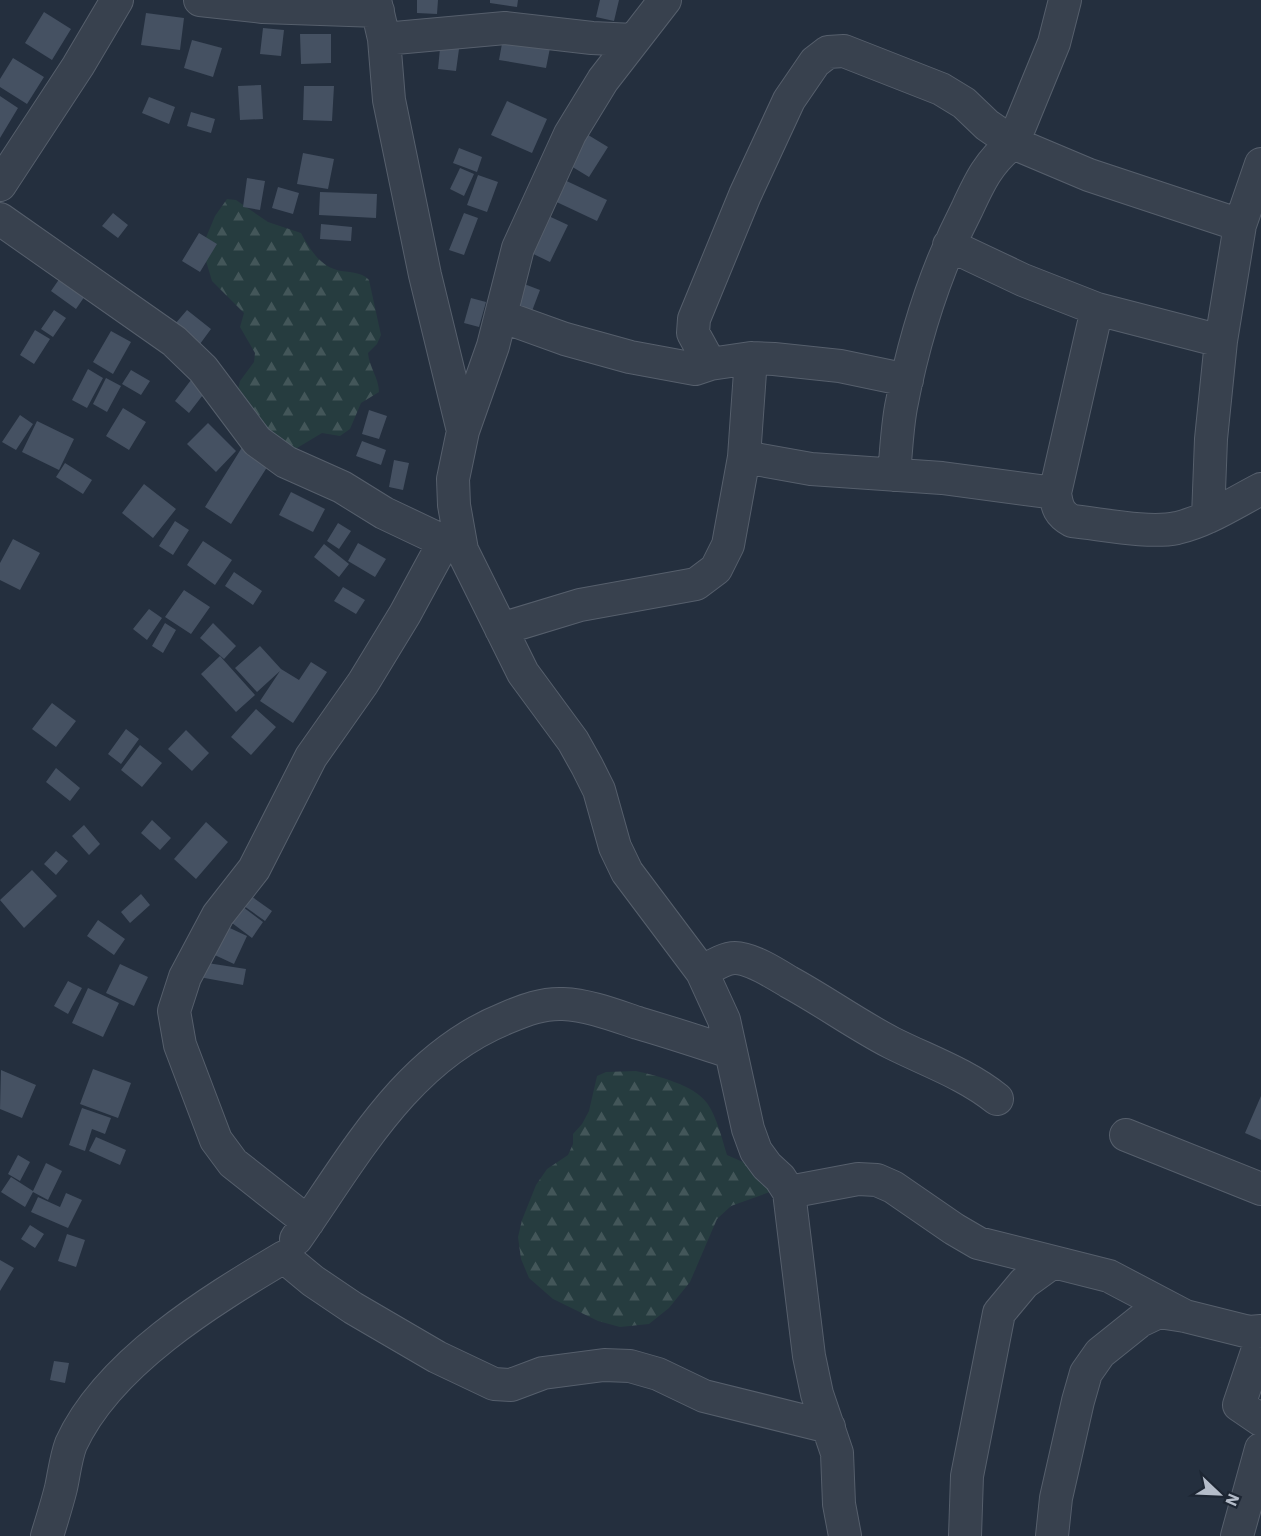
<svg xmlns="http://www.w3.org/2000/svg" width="1261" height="1536" font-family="'IBM Plex Sans',sans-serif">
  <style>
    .forest { fill: url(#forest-firs) }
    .building { fill: #455162 }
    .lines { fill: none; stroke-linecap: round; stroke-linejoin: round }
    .minor-casing { stroke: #565f6c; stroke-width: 34 }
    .minor { stroke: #38414e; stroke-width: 32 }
  </style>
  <defs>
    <pattern id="forest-firs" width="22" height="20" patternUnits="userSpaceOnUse" patternTransform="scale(1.5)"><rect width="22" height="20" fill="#263c3f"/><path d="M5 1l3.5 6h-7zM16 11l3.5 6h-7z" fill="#435659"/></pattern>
  </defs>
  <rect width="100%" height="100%" fill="#242f3e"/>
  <path class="forest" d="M227,199l9,1 32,22 33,11c8,15 18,32 36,37 11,3 24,1 32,10l12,55 -4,9 -9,9c1,14 11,25 11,39l-18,11 -11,26 -10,7 -18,-3 -30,18 -18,-7 -37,-51 3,-12 14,-19 1,-9 -15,-26 4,-14 -32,-32 -6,-20 -1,-21 10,-24z
    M636,1071c22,5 58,14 71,32 10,14 15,36 20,52l32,14 12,15 -1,8 -39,14 -14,13 -27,63 -21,26 -20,16 -29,3 -22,-6 -45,-22 -24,-21 -8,-19 -3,-22 4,-17 14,-35 11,-16 21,-14 5,-11v-10l9,-10 7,-13 8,-35 9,-4z"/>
  <path class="building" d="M417,0h21l-1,14 -20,-1z
    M490,0h28l-1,7 -27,-4z
    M600,0h19l-5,21 -18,-4z
    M44,12l27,17 -19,31 -27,-17z
    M146,13l38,5 -4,32 -39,-5z
    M505,27l45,21 -4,20 -47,-8z
    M263,28l21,2 -3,26 -21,-2z
    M300,34h31v29l-30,1z
    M192,40l30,8 -9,29 -29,-9z
    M440,48l19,1 -3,22 -18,-2z
    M13,58l31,19 -17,27 -27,-17v-8z
    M261,85l2,34 -23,1 -2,-34z
    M304,86h30l-2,35 -29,-1z
    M0,96l18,12 -18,30z
    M149,97l26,10 -6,17 -27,-11z
    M507,101l40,18 -15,34 -41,-18z
    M191,112l24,7 -4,14 -24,-7z
    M580,130l28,17 -19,30 -28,-17z
    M459,148l23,9 -5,15 -24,-9z
    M303,153l31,6 -6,30 -31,-5z
    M460,168l14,6 -10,22 -14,-7z
    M478,175l20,7 -11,30 -20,-7z
    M556,176l51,24 -10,21 -51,-24z
    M247,178l18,3 -5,29 -17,-3z
    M278,187l21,6 -6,21 -21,-6z
    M320,192l57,2 -1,24 -57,-3z
    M540,212l28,13 -18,37 -27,-13z
    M113,213l15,12 -10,13 -16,-12z
    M464,213l14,5 -14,37 -15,-5z
    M321,224l31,3 -1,14 -31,-2z
    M199,233l18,11 -17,28 -18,-11z
    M62,275l25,18 -11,16 -25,-18z
    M511,279l29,11 -8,21 -29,-10z
    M471,298l15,4 -7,25 -15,-4z
    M54,310l12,8 -13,19 -12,-8z
    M187,310l24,19 -11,15 -25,-20z
    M35,330l15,9 -16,25 -14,-9z
    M111,331l20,11 -18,32 -20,-12z
    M88,369l15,9 -16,30 -15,-8z
    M131,370l19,11 -9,14 -19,-11z
    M106,378l15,8 -14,26 -14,-8z
    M191,380l15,11 -17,22 -14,-12z
    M123,408l23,14 -17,28 -23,-14z
    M369,410l18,6 -8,23 -17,-5z
    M20,415l13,9 -17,26 -14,-8z
    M37,421l37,18 -15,31 -37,-18z
    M208,423l28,28 -20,21 -29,-28z
    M249,436l27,17 -45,71 -26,-17z
    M362,441l24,9 -5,15 -25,-9z
    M394,460l15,3 -6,27 -14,-3z
    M65,463l27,17 -9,14 -27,-17z
    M144,484l32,25 -23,29 -31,-25z
    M291,492l34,17 -12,23 -34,-17z
    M175,521l14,9 -16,25 -14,-9z
    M338,523l13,8 -12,18 -12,-8z
    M13,539l27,14 -20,37 -20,-10v-17z
    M203,541l29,19 -17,25 -28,-20z
    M358,543l28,16 -11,18 -27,-16z
    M324,544l25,20 -10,13 -25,-20z
    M234,572l28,19 -9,14 -28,-19z
    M343,587l22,13 -9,14 -22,-13z
    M184,590l26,17 -19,27 -26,-17z
    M149,609l13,9 -15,22 -14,-11z
    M165,623l11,7 -13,23 -11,-7z
    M213,623l23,23 -12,13 -24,-21z
    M260,646l21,23 18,11 12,-18 16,10 -34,51 -33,-22 20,-30 -23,21 -22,-24z
    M220,656l35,39 -19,17 -35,-38z
    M52,703l24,18 -20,26 -24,-18z
    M256,709l20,18 -25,28 -20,-18z
    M126,729l13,10 -18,25 -13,-10z
    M186,730l23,23 -17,18 -24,-22z
    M140,745l22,18 -20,24 -21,-17z
    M56,768l24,20 -10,13 -24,-19z
    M152,820l19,18 -11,12 -19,-17z
    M206,822l22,20 -32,37 -22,-20z
    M84,825l16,19 -11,11 -17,-19z
    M56,851l12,10 -12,14 -12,-11z
    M32,870l25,26 -33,32 -24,-28z
    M141,894l9,11 -20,18 -9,-11z
    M251,896l21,15 -7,10 -21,-15z
    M231,898l32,24 -11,16 -32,-24z
    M98,920l27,19 -11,16 -27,-19z
    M217,922l30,14 -13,28 -30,-14z
    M201,962l45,7 -3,16 -44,-8z
    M120,964l28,13 -14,29 -28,-13z
    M68,981l14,7 -14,26 -14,-8z
    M88,988l31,15 -16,34 -31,-14z
    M93,1069l38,14 -13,35 -38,-14z
    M1,1070l35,15 -14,33 -22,-9z
    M1261,1096v44l-16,-7z
    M82,1108l29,10 -6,16 -13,-5 -7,22 -16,-6z
    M96,1137l30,13 -6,15 -31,-14z
    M18,1155l12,7 -10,19 -12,-7z
    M46,1163l16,8 -14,29 -15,-8 -8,15 -24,-15 10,-15 22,14z
    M66,1193l16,7 -14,28 -37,-16 7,-15 22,10z
    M30,1225l14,9 -9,14 -14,-9z
    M67,1234l18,6 -9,27 -18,-6z
    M0,1260l14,8 -14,23z
    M54,1361l15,2 -4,20 -15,-3z"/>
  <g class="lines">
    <defs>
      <path id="minor" d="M200,0l63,7 115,4
        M375,0l9,39 5,61 36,175 38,156
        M665,0l-62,80 -33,54 -52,114 -25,98 -30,85 -10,48 1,26 8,45 61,123 50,68 14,25 12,24 16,57 12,25 75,100 22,48 24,109 8,22 11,15 13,12 9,14 20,164 8,38 20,59 2,51 6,32
        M1065,0l-11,43 -41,100 76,32 151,50
        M384,39l121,-11 87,10 42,2
        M0,185l78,-119 39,-66
        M0,219l174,122 29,28 54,72 29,21 56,25 42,26 78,37
        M949,245l74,35 74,29
        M501,316l64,23 65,18 65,12 15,-5 41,-6 23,1 66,7 67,14
        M710,364l-17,-31 1,-14 51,-124 44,-95 26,-38 13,-10 16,-1 97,38 23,14 23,22 26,18c-24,18 -34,40 -46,66 -32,62 -53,130 -66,198 -4,22 -5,46 -7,68
        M744,457l7,-99
        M1055,493l42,-184 124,32
        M1208,517l3,-78 10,-98 19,-116 21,-61
        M501,629l79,-24 116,-21 20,-15 12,-24 16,-88 67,12 131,9 113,15c2,14 4,21 17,28 30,3 76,13 105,7 30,-7 57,-25 84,-39
        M702,972c9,-5 22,-14 33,-14 16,0 41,16 54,24 35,19 68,43 103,61 36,18 74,31 105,56
        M1126,1135l135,54
        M789,1192l69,-13 19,1 16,7 61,42 24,14 131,33 76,40
        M308,1222l-75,-59 -17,-23 -36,-95 -6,-34 11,-34 33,-62 36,-46 57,-112 52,-74 42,-69 39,-72
        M296,1239c59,-84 110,-181 210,-221 19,-8 37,-15 57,-14 25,1 51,11 75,19 31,9 61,19 92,29
        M1261,1340l-22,65 22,15
        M47,1536c5,-16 10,-32 14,-48 3,-14 5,-31 10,-44 37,-81 139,-143 213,-187l29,24 40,27 84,49 57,27 17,1 32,-12 61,-8 26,1 28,8 46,22 125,31
        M965,1536l2,-60 32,-163 25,-30 29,-21
        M1052,1536l4,-38 22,-97 8,-28 14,-20 40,-32 19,-9 26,4 64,16 12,-1
        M1237,1536l24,-87"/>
    </defs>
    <use href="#minor" class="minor-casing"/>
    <use href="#minor" class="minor"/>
  </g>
  <g transform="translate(1219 1494) rotate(113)" stroke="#1d2633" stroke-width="4.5" paint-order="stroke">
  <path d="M0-4.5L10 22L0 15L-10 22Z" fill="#b4bcc9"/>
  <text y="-9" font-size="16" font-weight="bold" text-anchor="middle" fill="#b4bcc9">N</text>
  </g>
</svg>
